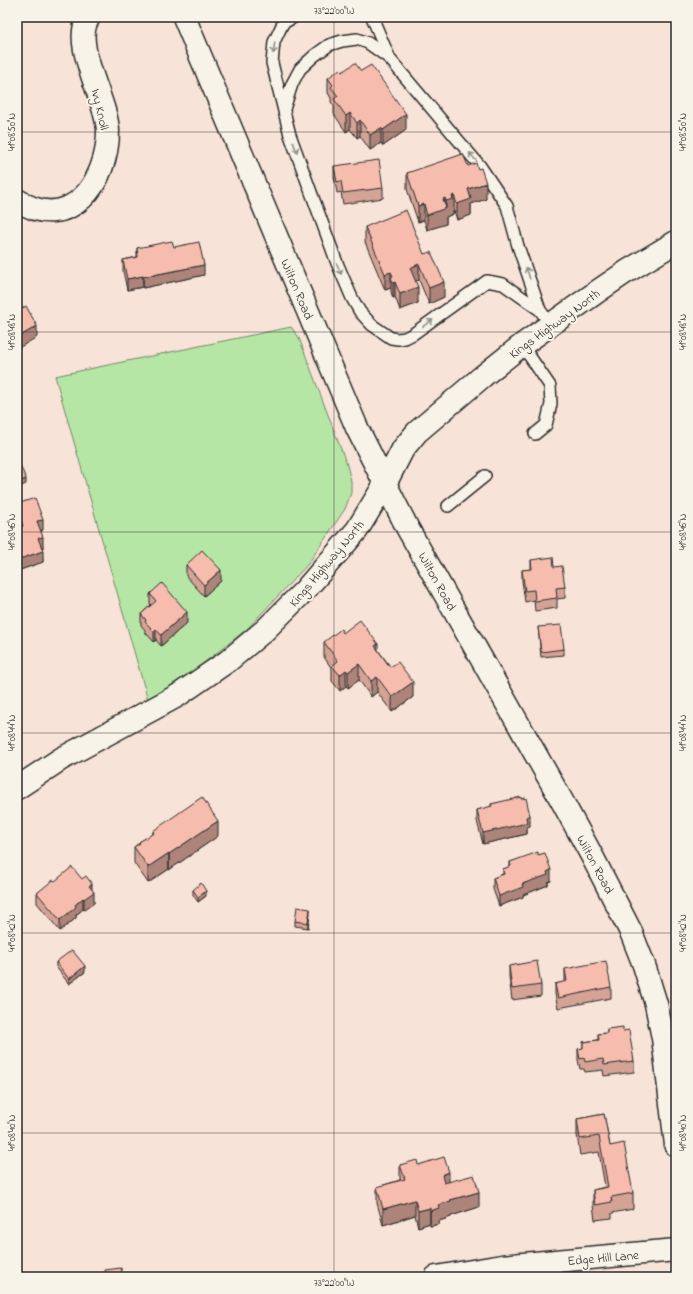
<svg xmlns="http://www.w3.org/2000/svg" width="693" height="1294" font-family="'Indie Flower',sans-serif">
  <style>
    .green { fill: #b6e6a5; stroke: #708868 }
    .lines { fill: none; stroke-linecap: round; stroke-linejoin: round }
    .lane-casing { stroke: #2b2b2b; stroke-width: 14 }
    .street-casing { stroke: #2b2b2b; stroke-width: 25 }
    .secondary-casing { stroke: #2b2b2b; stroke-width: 25 }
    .lane { stroke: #f7f3e8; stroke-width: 11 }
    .street { stroke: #f7f3e8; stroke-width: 22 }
    .secondary { stroke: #f7f3e8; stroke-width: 22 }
    .wall { fill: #d4a396; stroke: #2b2b2b }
    .shaded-wall { fill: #ac847a; stroke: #2b2b2b }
    .building { fill: #f6bdae; stroke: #2b2b2b }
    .oneway { stroke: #918f8a }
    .ticks { fill: none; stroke: #2b2b2b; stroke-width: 1; stroke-opacity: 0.45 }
    .labels { text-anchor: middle; stroke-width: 4; stroke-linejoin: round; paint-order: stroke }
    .street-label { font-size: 13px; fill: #2b2b2b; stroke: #f7f3e8 }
    .neatline { fill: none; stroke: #2b2b2b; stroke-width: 1.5 }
    .ticks-label { font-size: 10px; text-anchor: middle; fill: #2b2b2b }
  </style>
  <rect width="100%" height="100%" fill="#f7e3d7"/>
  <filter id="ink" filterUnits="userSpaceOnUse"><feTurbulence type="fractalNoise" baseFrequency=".025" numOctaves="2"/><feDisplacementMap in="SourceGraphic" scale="8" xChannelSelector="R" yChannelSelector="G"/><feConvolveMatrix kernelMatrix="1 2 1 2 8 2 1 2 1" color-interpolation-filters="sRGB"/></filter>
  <g filter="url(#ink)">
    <path class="green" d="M291,327l8,11 48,127 4,16v12l-6,16 -37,55 -61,65 -70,55 -29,16 -93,-324z"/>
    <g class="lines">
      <defs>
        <path id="lane" d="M294,17l-11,6 -9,19 -2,21 18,72 47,128 15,35 8,14 12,13 19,13 7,1 7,-1 8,-4 74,-53 16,3 37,26 10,14
          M372,17l17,40
          M284,109l8,-25 8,-15 14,-13 15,-11 13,-4 15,-2 11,4 21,15 91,108 27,40 11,40 22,64
          M522,345l28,41 1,18 -5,21 -11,9
          M448,506l37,-30"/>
        <path id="street" d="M17,200c53,35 91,-18 91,-69 -1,-31 -38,-88 -19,-114
          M17,788l44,-29 116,-63 51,-35 37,-31 40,-40 52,-60 28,-46
          M436,1277l66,-11 174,-16"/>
        <path id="secondary" d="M184,17l173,411 51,101 154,272 30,55 39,76 13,33 12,39 7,34 13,107
          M385,484l18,-35 14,-17 66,-56 39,-31 79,-56 25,-17 50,-30"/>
      </defs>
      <use href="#lane" class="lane-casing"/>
      <use href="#street" class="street-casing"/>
      <use href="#secondary" class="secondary-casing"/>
      <use href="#lane" class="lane"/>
      <use href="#street" class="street"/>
      <use href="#secondary" class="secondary"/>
    </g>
    <path class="wall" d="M342,72l64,58 -23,16 -2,-3 -11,7 -10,-14 -3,2 -7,-9 -4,3 -12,-18v-8l-3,-4v-4l-3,-5v-15z
      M334,166l49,22v10l-40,6 -2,-12 -4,1 -3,-16z
      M468,166l18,33 -15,5v11l-14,5 -3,-9h-1v3l-7,3v7l-19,6 -3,-10 -6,2 -11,-33v-16z
      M365,227l59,27 20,43 -15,7 -10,-24 -4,1 3,22 -18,7 -5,-13 -2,1 -2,-6v-4l-6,2 -20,-48z
      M174,247l30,28 -61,13v-1l-16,3 -4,-19v-11l14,-3v-9z
      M17,504l26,26 -2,1 2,17h-1l1,14 -26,9v-43l3,-1 -3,-8z
      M531,560l23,7 11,20v11l-8,1v9l-22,3 -1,-11 -9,2 -3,-21v-11l9,-1z
      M186,565l35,16 -17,15 -18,-20z
      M150,594l37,29 -26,23 -5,-6 -2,2 -9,-10v-2l-4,-5v-11l10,-9 -1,-1z
      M538,627l26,22v6l-23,2z
      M343,633l35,17 35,47 -21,15 -15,-20 -6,5 -12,-17 -11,8 -2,-2 -6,5 -8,-10v-12l-8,-12v-15z
      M521,799l9,27 -3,1v7l-44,10 -6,-23v-11l14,-3v-3z
      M153,831l65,5 -49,34v-1l-21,14 -14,-20v-16l5,-4v-1l14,-8z
      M538,855l13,26 -3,1v3l-25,10v2l-24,9 -6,-17v-11l10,-4v-5l7,-2v-5z
      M82,879l10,11 2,13 -10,7 -1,-1 -7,6v3l-16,13 -23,-28v-10l18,-12z
      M193,890l13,6 -8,6 -5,-7z
      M310,914l-2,14 -13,-2v-5z
      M56,962l29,10 -16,12 -13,-17z
      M509,966l32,19v11l-29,4 -3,-23z
      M565,969l46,18v11l-53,10 -3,-14v-10l10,-2z
      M607,1029l16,2 11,30v11l-30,4 -1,-6 -18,2 -1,-3h-4l-2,-9v-11l5,-1v-6l15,-2v-6l9,-1z
      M604,1114l6,32 23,47v16l-21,4v5l-17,2 -2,-15v-15l12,-3 -6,-35 -19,3 -3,-20v-16z
      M400,1165h18l31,17 30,25 -28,9v1l-12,4v3l-9,2v-3l-12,4 -3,-12 -32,10 -6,-22v-16l23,-7z"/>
    <path class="shaded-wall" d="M350,113v16l-4,3v-16z
      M406,114v16l-23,16v-16z
      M360,120v16l-3,2v-15z
      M381,128v15l-11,7v-15z
      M486,183v16l-15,5v11l-14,5v-16l11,-15z
      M454,195v16h-1v3l-7,3v7l-19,6v-15l16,-16 2,-1v11l1,-1v-7l6,-5z
      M424,204v16l-6,2v-16z
      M419,264v16l-9,3v-15z
      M204,265v10l-61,13v-11z
      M391,272v16l-6,2v-16z
      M143,276v11l-16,3v-11z
      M395,282v15l-2,1v-15z
      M444,282v15l-15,7v-16z
      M418,287v16l-18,7v-16z
      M37,326v11l-20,12v-11z
      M26,479v5l-9,4v-6z
      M43,520v10l-6,2v-11z
      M43,537v11l-5,1v-11z
      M43,551v11l-26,9v-11z
      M221,570v11l-17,15v-11z
      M187,612v11l-26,23v-11z
      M156,629v11l-2,2v-11z
      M378,644v15l-3,-13z
      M359,664v16l-11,8v-16z
      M346,670v16l-6,5v-16z
      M377,677v15l-6,5v-16z
      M413,682v15l-21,15v-15z
      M530,816v10l-3,1v7l-44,10v-11l43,-16z
      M218,821v15l-49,34v-16z
      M169,853v16l-21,14v-16z
      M551,870v11l-3,1v3l-25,10v2l-24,9v-10z
      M92,884v9l2,-1v11l-10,7v-11l5,-13z
      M206,891v5l-8,6v-5z
      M83,898v11l-7,6v3l-16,13v-11l15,-15z
      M310,909v5l-2,14v-5z
      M85,966v6l-16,12v-5z
      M449,1172v16l-7,2v-15z
      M479,1192v15l-28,9v1l-12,4v3l-9,2v-15l8,-6 12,-5z
      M415,1200v15l-32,10v-16z
      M430,1208v15l-12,4v-16z"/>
    <path class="building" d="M355,63l6,8 10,-6 35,49 -23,16 -2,-2 -11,7 -10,-15 -3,3 -7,-10 -4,3 -12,-17 4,-3 -7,-9 2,-2 -5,-7 12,-9 2,3z
      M463,154l5,12 8,-3 2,6 3,-1 5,15 -18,6 3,10 -14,5 -3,-9 -2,1 1,3 -7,2 -1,-3 -2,1 3,9 -19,7 -3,-11 -6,2 -11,-33z
      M379,160l4,28 -40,5 -2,-12 -4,1 -3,-16z
      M406,210l18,44 7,-2 13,30 -15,6 -10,-24 -9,4 8,19 -18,7 -5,-12 -2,1 -2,-6 2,-1 -2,-4 -6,2 -20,-47z
      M172,241l2,6 25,-5 5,23 -61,12v-1l-16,3 -4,-19 15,-3 -1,-9z
      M26,306l11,20 -20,12v-26z
      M17,458l9,21 -9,3z
      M35,498l8,22 -6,1 6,16 -5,1 5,13 -26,9v-32l6,-2 -6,-18v-4z
      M202,550l19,20 -17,15 -18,-20z
      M553,557l1,10 8,-1 3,21 -9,1 1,10 -22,3 -1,-11 -9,1 -3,-21 10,-1 -1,-9z
      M162,583l25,29 -26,23 -5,-6 -2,2 -9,-9 1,-2 -5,-6 15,-13 -6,-7z
      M360,620l18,24 -3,2 15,21 8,-5 15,20 -21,15 -15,-20 -6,4 -12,-17 -11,8 -2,-2 -6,5 -8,-9 6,-5 -14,-19 17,-13 2,4z
      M561,625l3,24 -23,3 -3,-25z
      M202,797l16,24 -49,33v-1l-21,14 -14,-20 6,-4 -1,-1 15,-9 -1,-2z
      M521,797v2l5,-1 4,18 -4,1 1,6 -44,10 -6,-23 15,-4 -1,-2z
      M538,852v3l7,-2 6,17 -4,2 1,3 -26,9 1,3 -24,9 -6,-18 11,-4 -1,-5 8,-3 -1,-4z
      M72,867l10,12 4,-3 6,8 -3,2 5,6 -10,7 -1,-1 -8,7 1,2 -16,13 -23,-27 16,-13 2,1z
      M201,883l5,8 -8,6 -5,-7z
      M297,907l13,2 -2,14 -13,-2z
      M72,950l13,16 -16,13 -13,-17z
      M537,961l4,24 -29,4 -3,-23z
      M606,961l5,26 -53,11 -3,-14 12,-3 -2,-12z
      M623,1027v4l6,-1 5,31 -30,4 -1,-6 -18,3 -1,-4 -4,1 -2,-10 5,-1v-6l16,-2 -1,-6 9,-1v-4z
      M604,1114l6,32 14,-3 9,50 -22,4 1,5 -17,3 -2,-15 15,-3 -9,-51 -19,3 -3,-20z
      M444,1157l5,15 -7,3 2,8 30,-8 5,17 -29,8 1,1 -13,4 1,3 -9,3v-3l-12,3 -3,-11 -32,9 -6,-22 28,-8 -5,-14 17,-5 1,5z
      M121,1268l2,9h-17l-1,-7z"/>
    <defs><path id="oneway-shaft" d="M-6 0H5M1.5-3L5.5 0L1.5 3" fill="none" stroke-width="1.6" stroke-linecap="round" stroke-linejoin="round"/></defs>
    <g class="oneway">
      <use href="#oneway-shaft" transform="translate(274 48) rotate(98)"/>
      <use href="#oneway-shaft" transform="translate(295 147) rotate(70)"/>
      <use href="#oneway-shaft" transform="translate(473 157) rotate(-130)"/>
      <use href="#oneway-shaft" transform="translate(339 269) rotate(67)"/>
      <use href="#oneway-shaft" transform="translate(528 273) rotate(-108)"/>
      <use href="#oneway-shaft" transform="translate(428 323) rotate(-35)"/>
    </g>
  </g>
  <path class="ticks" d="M334,17v1260M17,132h659M17,332h659M17,532h659M17,733h659M17,933h659M17,1133h659"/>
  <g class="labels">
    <g class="street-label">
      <text transform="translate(101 109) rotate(77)" y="5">Ivy Knoll</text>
      <text transform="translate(298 289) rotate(67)" y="5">Wilton Road</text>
      <text transform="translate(554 323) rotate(-36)" y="5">Kings Highway North</text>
      <text transform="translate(326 563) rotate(-50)" y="5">Kings Highway North</text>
      <text transform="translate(438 581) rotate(61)" y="5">Wilton Road</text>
      <text transform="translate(596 864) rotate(62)" y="5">Wilton Road</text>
      <text transform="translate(603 1257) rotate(-5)" y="5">Edge Hill Lane</text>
    </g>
  </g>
  <rect width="693" height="1294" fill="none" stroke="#f7f3e8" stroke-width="44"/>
  <rect x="22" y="22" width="649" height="1250" class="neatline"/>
  <g class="ticks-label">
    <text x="334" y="14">73°22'00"W</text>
    <text transform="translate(11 132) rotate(-90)" y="4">41°08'50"N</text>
    <text transform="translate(682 132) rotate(-90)" y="4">41°08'50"N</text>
    <text transform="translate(11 332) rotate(-90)" y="4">41°08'48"N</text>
    <text transform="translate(682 332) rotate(-90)" y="4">41°08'48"N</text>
    <text transform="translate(11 532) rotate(-90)" y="4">41°08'46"N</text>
    <text transform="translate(682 532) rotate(-90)" y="4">41°08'46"N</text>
    <text transform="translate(11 733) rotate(-90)" y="4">41°08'44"N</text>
    <text transform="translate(682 733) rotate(-90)" y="4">41°08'44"N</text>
    <text transform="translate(11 933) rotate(-90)" y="4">41°08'42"N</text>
    <text transform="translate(682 933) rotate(-90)" y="4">41°08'42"N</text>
    <text transform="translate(11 1133) rotate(-90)" y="4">41°08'40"N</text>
    <text transform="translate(682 1133) rotate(-90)" y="4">41°08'40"N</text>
    <text x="334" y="1286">73°22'00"W</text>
  </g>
</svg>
